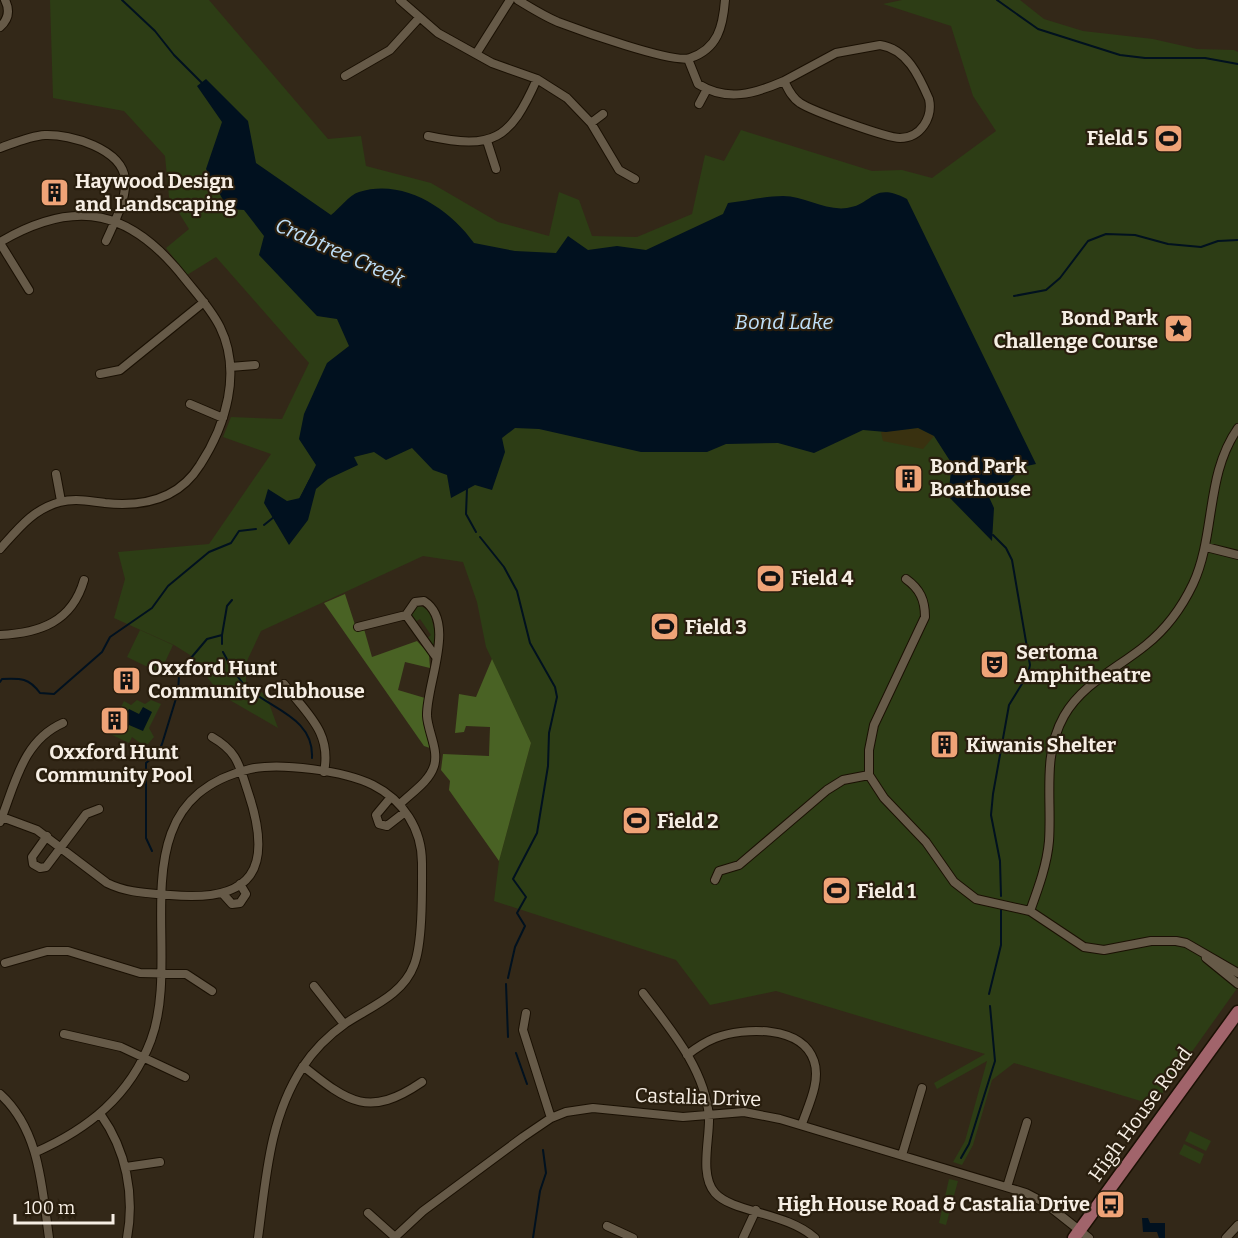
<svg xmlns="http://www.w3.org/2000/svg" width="1238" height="1238" font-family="Bitter,serif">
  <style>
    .green { fill: #2d3d15 }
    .forest { fill: #496224 }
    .sand { fill: #393110 }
    .water { fill: #01111f }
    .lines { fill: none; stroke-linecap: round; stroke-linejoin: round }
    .stream { stroke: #01111f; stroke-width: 2 }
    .street-casing { stroke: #1a1003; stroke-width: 10 }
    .primary-casing { stroke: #1a1003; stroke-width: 15 }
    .street { stroke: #665a48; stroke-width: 8 }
    .primary { stroke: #a1646b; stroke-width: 12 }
    .labels { text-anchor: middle; stroke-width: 4.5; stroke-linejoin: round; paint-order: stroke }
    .poi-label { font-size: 20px; font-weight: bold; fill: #f6eee4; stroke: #291e0e; text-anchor: start }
    .street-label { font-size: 20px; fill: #f6eee4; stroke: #291e0e }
    .water-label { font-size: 21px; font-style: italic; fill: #bfe0f9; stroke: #291e0e }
  </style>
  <rect width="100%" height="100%" fill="#332818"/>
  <path class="green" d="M50,0h159l119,139 33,-3 5,30 65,17 67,39 51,14 10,-44 20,8 13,36 45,1 55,-23 13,-59 19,6 17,-31 131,41 30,-1 30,8 64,-47 -23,-35 -22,-70 -68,-22 19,-4h118l24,19 39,12 70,8 44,10 37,1 4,2v935l-84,118 -140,-42 -22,17 -19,65 -11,20 -9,-3 12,-21 22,-80 -50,28 -3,-6 51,-29 -209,-63 -66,14 -34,-45 -182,-59 5,-40 32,-118 -45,-96 -9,-45 -14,-40 -40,-6 -162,75 -15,32v20l20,12 12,33 -57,-33 -31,-40 -16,-10 -60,-27 11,-39 -7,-27 91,-8 62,-90 -48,-17 8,-20 51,2 27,-56 -93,-106 -29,18 -21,-27 23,-19 -20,-32 -4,-41 -41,-45 -71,-13z
    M418,605l12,5 6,28 -2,9 -8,-8 5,-4 -11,-16 -5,3 -5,-6 3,-8z
    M140,630l33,15 -13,28 -33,-16z
    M137,700l8,4 6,-4 10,4 -12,24 5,9 -6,7 -5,1 -11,-8 -3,6 -19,-9 13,-24 -3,-1 4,-8 7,4z
    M1190,1131l21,10 -5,10 -21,-10z
    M1184,1144l20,10 -4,10 -21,-10z
    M949,1179l9,2 -12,44 -7,-2z"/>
  <path class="forest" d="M345,594l12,37 7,-2 8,28 45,-16 12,13 1,14 -25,-6 -7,28 27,8 -2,24 7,26 -6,-2 -100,-143z
    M492,659l39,84 -32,118 -50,-71 1,-9 -9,-11 2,-16 46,2 1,-29 -24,-1 -2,6 -9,1 4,-39 17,3z"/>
  <path class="sand" d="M918,428l16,8 -11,13 -40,-8 -2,-9z"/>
  <path class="water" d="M206,79l42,42 8,42 75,52c8,-6 18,-20 28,-23 44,-14 90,16 115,51l41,8 41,2 12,-17 20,14 29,-4 29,4 77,-36 5,-11c18,-2 37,-7 55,-7 22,0 42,15 64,12 26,-3 25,-27 60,-9l129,265 -14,3 -17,19 -16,11 5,11 -2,33 -44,-45 4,-32 -18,-28 -16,-8 -32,4 -23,-2 -49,23 -36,-10 -52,1 -19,8h-66l-102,-23 -24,-1 -13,10 3,14 -13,38 -17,-5 -24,13 -4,-23 -14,-5 -21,-22 -26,12 -12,-8 -20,5 4,8 -30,14 -12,10 -8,31 -19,25 -25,-42 4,-14 19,12 13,-3 16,-33 -17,-26 5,-25 23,-51 22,-17 -12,-27 -20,-3 -58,-61 5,-19 -20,-26 -16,-1 -22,-40 16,-47 -25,-36z
    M143,707l9,5 -9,19 -14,-6 -3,6 -7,-3 10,-19 10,5z
    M1142,1218h6l2,5h15v15h-6l-2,-6h-14z"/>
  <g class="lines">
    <path class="stream" d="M122,0l33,31 19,24 28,28
      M997,0l41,29 82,26 25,3h60l33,6
      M1014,296l32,-6 14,-12 28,-37 18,-7 29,1 33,9 33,3 17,-6 20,-1
      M467,488l-1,26 10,18
      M300,499l10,-19
      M264,525l10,-8
      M993,535l13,13 6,12 18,105 -2,9 -19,31 -16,89 -2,21 9,46 1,35
      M480,537l24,30 13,24 13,52 25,44 2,10 -8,36 -1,33 -11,67 -24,46 13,18 -9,16 8,13 -10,21 -7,31
      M222,644v-9
      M223,652c8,15 14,27 27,38 24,20 64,29 62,68
      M0,682l2,-3c19,-1 27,-1 38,14l14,1 48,-42 8,-15 42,-29 16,-22 41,-34 22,-9 8,-12 17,-2
      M152,851l-6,-13v-75l12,-10 4,-9 16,-52 1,-16 6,-11 22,-26 15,-4 5,-29 5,-6
      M506,984l2,53
      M989,994l12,-49v-35
      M516,1053l11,31
      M961,1158l8,-14 26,-83 -5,-55
      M533,1238l7,-47 6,-18 -3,-23"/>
    <defs>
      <path id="street" d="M400,0l38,33 54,30 45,16 30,19 24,25 28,47 16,9
        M518,0c13,8 26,16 40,22 21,8 115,42 132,36 28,-9 33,-32 35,-58
        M0,27c9,-8 10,-17 5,-27
        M880,45c27,4 39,31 49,54 4,18 -8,39 -29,39 -13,0 -88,-27 -100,-35 -8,-5 -12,-14 -16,-22l52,-28z
        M476,54l34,-54
        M688,59l10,25c29,18 56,10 86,-3
        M345,76l45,-26 29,-32
        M699,104l8,-15
        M591,123l12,-9
        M428,136c65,14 82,4 109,-57
        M487,141l9,28
        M0,148c14,-5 30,-12 45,-13 26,-1 77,14 80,44 2,20 -11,44 -19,62
        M0,242c77,-45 131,-32 185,37 12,15 26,30 35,48 22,45 6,98 -20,138 -21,34 -57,42 -95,38 -14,-2 -31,-5 -45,-1 -27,7 -42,27 -60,47
        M0,243l29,47
        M230,367l25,-2
        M100,374l20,-4 84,-68
        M190,404l33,14
        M56,474l5,27
        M1206,547l32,8
        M906,579c14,10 19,21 19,38l-51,108 -5,25v25l15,23 42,44 28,40 22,17 54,12 54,36 20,3 47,-9h25l10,2 52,30
        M358,627l48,-12
        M0,635c40,-2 72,-13 84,-55
        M284,684c23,30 48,48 40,88
        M391,797l-15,18 3,9 8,2 18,-14
        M400,804c11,-11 29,-22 34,-38 5,-16 -6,-34 -7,-50 -1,-32 30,-94 -3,-115l-9,1 -9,13 30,42
        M2,817l35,13 70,53c20,10 41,10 63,12 83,8 104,-26 78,-103 -9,-27 -10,-40 -36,-55
        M0,822c15,-37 22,-81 63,-99
        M47,836l-15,21 1,7 7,4 6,-1 40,-53 13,-5
        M715,880l4,-9 20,-6 88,-75 16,-10 26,-5
        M223,894l9,10 8,-1 6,-9 -6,-10
        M1030,911c8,-22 17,-46 19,-70 3,-43 -7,-86 15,-125 19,-33 54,-48 82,-71 20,-16 36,-38 47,-61 23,-50 12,-109 45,-156
        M1206,958l32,26
        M5,963l42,-12h21l72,22 46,1 26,17
        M314,986l30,38
        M643,993c28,37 62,76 66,124 1,22 -10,58 6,76 18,20 71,19 100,45
        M526,1013l-3,17 28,88
        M64,1034l57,13 64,30
        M687,1055c9,-7 18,-13 28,-17 29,-11 87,-13 99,23 7,20 -6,45 -12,63
        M303,1066c46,37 66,52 119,16
        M0,1094c40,36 42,94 49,144
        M101,1115c25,35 34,80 26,123
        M36,1152c52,-23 94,-56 115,-112 34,-91 -38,-238 99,-271 30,-7 95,2 123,16 30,15 49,44 49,78 0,25 1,80 -8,102 -11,30 -44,42 -68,58 -17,12 -33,28 -44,45 -33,51 -36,111 -44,170
        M902,1155l20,-67
        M126,1167l34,-5
        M1007,1187l20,-65
        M368,1213l28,25
        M607,1226l26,12
        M394,1238l29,-27 100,-74 28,-19 15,-6 27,-4 90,9 61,-5 36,7 246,74 19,10 44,35
        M743,1238l13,-28
        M1226,1238l12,-13"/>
      <path id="primary" d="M1074,1238l164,-226"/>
    </defs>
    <use href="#street" class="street-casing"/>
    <use href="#primary" class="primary-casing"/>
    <use href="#street" class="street"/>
    <use href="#primary" class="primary"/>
  </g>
  <defs>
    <symbol id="stadium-square" viewBox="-11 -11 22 22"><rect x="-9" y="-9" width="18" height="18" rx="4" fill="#efa377" stroke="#291e0e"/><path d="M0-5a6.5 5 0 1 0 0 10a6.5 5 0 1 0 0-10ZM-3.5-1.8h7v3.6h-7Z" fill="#111"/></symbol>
    <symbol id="building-square" viewBox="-11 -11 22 22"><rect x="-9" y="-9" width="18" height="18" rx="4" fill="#efa377" stroke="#291e0e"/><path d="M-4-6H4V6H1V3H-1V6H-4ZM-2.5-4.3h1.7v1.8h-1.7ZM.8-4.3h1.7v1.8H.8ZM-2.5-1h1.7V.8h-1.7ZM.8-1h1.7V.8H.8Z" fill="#111"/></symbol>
    <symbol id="sight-square" viewBox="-11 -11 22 22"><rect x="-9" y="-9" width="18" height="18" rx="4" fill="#efa377" stroke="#291e0e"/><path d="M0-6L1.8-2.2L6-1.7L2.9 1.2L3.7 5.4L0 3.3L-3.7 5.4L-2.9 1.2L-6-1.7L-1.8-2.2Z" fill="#111"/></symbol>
    <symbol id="theatre-square" viewBox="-11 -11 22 22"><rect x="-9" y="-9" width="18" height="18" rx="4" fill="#efa377" stroke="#291e0e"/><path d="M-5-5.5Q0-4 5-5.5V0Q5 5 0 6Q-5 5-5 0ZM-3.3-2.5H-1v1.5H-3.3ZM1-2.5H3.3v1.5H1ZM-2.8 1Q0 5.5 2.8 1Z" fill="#111"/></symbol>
    <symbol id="bus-square" viewBox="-11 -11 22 22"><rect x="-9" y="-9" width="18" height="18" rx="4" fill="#efa377" stroke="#291e0e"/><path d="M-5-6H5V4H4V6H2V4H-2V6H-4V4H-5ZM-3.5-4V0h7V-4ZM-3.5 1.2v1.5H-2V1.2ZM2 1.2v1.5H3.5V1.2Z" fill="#111"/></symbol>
  </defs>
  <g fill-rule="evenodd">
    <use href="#stadium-square" x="1152" y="122" width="33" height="33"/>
    <use href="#building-square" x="38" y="176" width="33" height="33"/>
    <use href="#sight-square" x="1162" y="312" width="33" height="33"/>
    <use href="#building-square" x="892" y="462" width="33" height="33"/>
    <use href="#stadium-square" x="754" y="562" width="33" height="33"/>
    <use href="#stadium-square" x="648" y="610" width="33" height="33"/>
    <use href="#theatre-square" x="978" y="648" width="33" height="33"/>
    <use href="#building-square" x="110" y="664" width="33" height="33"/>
    <use href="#building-square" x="98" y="704" width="33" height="33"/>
    <use href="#building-square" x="928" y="728" width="33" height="33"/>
    <use href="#stadium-square" x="620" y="804" width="33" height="33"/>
    <use href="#stadium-square" x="820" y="874" width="33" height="33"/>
    <use href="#bus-square" x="1094" y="1188" width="33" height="33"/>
  </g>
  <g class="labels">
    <g class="poi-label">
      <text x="1148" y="145" text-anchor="end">Field 5</text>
      <text x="75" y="188">Haywood Design<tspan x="75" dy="23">and Landscaping</tspan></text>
      <text x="1158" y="325" text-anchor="end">Bond Park<tspan x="1158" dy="23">Challenge Course</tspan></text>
      <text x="930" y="473">Bond Park<tspan x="930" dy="23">Boathouse</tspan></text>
      <text x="791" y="585">Field 4</text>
      <text x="685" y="634">Field 3</text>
      <text x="1016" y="659">Sertoma<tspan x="1016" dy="23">Amphitheatre</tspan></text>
      <text x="148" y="675">Oxxford Hunt<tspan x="148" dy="23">Community Clubhouse</tspan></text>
      <text x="966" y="752">Kiwanis Shelter</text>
      <text x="114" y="759" text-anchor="middle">Oxxford Hunt<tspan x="114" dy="23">Community Pool</tspan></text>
      <text x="657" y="828">Field 2</text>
      <text x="857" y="898">Field 1</text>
      <text x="1090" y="1211" text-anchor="end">High House Road &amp; Castalia Drive</text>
    </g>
    <g class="street-label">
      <text transform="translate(698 1097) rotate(2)" y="7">Castalia Drive</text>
      <text transform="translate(1140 1114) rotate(-54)" y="7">High House Road</text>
    </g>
    <g class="water-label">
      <text transform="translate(340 252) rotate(24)" y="7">Crabtree Creek</text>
      <text x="784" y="329">Bond Lake</text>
    </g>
  </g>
  <path d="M15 1214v9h98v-9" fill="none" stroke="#f6eee4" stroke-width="3"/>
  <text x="24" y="1214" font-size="18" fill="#f6eee4" stroke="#291e0e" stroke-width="4.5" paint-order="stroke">100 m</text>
</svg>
